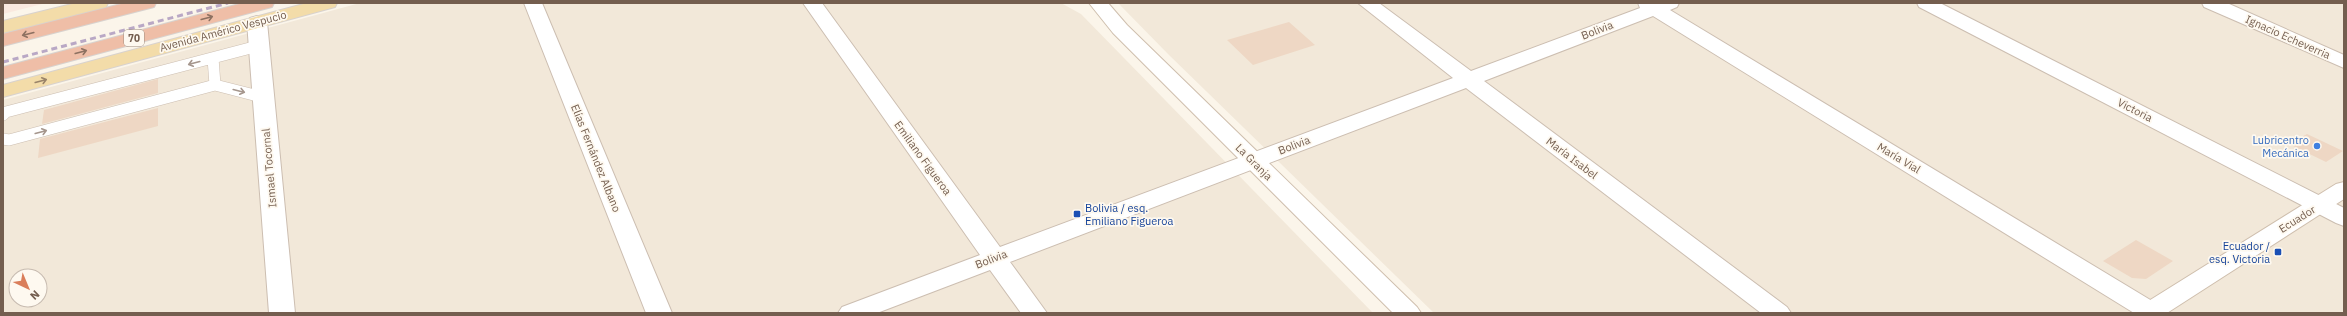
<svg xmlns="http://www.w3.org/2000/svg" width="2347" height="316" font-family="'IBM Plex Sans',sans-serif">
  <style>
    .residential { fill: #f2e8d9; fill-rule: evenodd }
    .commercial { fill: #fae9df }
    .building { fill: #eed7c4 }
    .lines { fill: none; stroke-linecap: round; stroke-linejoin: round }
    .lane-casing { stroke: #ccbeb1; stroke-width: 12 }
    .street-casing { stroke: #ccbeb1; stroke-width: 2 }
    .secondary-casing { stroke: #cfbfae; stroke-width: 2 }
    .primary-casing { stroke: #d8d2ce; stroke-width: 2 }
    .highway-casing { stroke: #d8d2ce; stroke-width: 2 }
    .lane { stroke: #fff; stroke-width: 11 }
    .street { fill: #fff; fill-rule: evenodd }
    .secondary { fill: #fff; fill-rule: evenodd }
    .primary { fill: #f3dca9; fill-rule: evenodd }
    .highway { fill: #efbea7; fill-rule: evenodd }
    .rail { stroke: #b9a8c5; stroke-width: 3; stroke-dasharray: 6 4; stroke-linecap: butt }
    .oneway { stroke: #8d7161 }
    .oneway2 { stroke: #a5968d }
    .oneway3 { stroke: #9a846a }
    .shop-dot { fill: #3f7fe0; stroke: #fef9f0; stroke-width: 1.5 }
    .transit-dot { fill: #1a4fb4; stroke: #fef9f0; stroke-width: 1.5 }
    .labels { text-anchor: middle; stroke-width: 3.5; stroke-linejoin: round; paint-order: stroke }
    .shield { fill: #fef9f0; stroke: #9d8c7f; stroke-width: 1 }
    .shield-label { font-size: 10px; font-weight: bold; fill: #745e4f }
    .street-label { font-size: 11px; fill: #745e4f; stroke: #fef9f0 }
    .shop-label { font-size: 11px; fill: #366cbe; stroke: #fef9f0; text-anchor: end }
    .transit-label { font-size: 11px; fill: #164399; stroke: #fef9f0; text-anchor: start }
  </style>
  <rect width="100%" height="100%" fill="#fbf5ea"/>
  <path class="residential" d="M360,3h701l20,11 292,299h-1370v-213zM16,276h24v24h-24z
    M1118,3h1226v310h-910l-265,-258z"/>
  <path class="commercial" d="M3,3h43l-43,11z"/>
  <path class="building" d="M1289,22l26,23 -62,20 -26,-25z
    M158,79v14l-116,31 2,-14z
    M158,108v18l-120,32 2,-19z
    M2307,134l36,17 -17,11 -37,-18z
    M2136,240l37,21 -27,18 -14,-1 -29,-17z"/>
  <g class="lines">
    <defs>
      <path id="lane" d="M213,58l2,27 47,12
        M3,115l3,-3 252,-66
        M3,139l6,1 206,-55"/>
      <path id="street" d="M524,3h18l130,310h-26z
        M803,3h19l178,244 453,-169 -95,-75h21l92,68 169,-63 -2,-5h41l-2,4 -7,3 492,297 4,6h-32l-481,-297 -169,65 303,226 4,6h-30l-295,-225 -456,174 37,51h-26l-31,-43 -113,43h-39l4,-6 138,-52z
        M1917,3h23l404,205v18l-8,-3 -417,-216z
        M2202,3h25l117,52v13l-140,-61z
        M257,16l7,2 3,4 28,291h-26l-22,-291 3,-4z"/>
      <path id="secondary" d="M1089,3h19l19,22 290,282 4,6h-28l-280,-280z
        M2344,182v17l-177,114h-32l4,-6 197,-123z"/>
      <path id="primary" d="M76,3h32l-2,4 -103,26v-12z
        M307,3h30l-2,4 -332,90v-12z"/>
      <path id="highway" d="M125,3h31l-2,4 -151,39v-12z
        M243,3h31l-2,4 -269,72v-12z"/>
    </defs>
    <use href="#lane" class="lane-casing"/>
    <use href="#street" class="street-casing"/>
    <use href="#secondary" class="secondary-casing"/>
    <use href="#primary" class="primary-casing"/>
    <use href="#highway" class="highway-casing"/>
    <use href="#lane" class="lane"/>
    <use href="#street" class="street"/>
    <use href="#secondary" class="secondary"/>
    <use href="#primary" class="primary"/>
    <use href="#highway" class="highway"/>
    <path class="rail" d="M3,62l225,-59"/>
  </g>
  <defs><path id="oneway-shaft" d="M-6 0H5M1.5-3L5.5 0L1.5 3" fill="none" stroke-width="1.6" stroke-linecap="round" stroke-linejoin="round"/></defs>
  <g class="oneway">
    <use href="#oneway-shaft" transform="translate(207 18) rotate(-15)"/>
    <use href="#oneway-shaft" transform="translate(28 34) rotate(166)"/>
    <use href="#oneway-shaft" transform="translate(81 52) rotate(-15)"/>
  </g>
  <g class="oneway2">
    <use href="#oneway-shaft" transform="translate(194 63) rotate(165)"/>
    <use href="#oneway-shaft" transform="translate(239 91) rotate(14)"/>
    <use href="#oneway-shaft" transform="translate(41 132) rotate(-15)"/>
  </g>
  <use class="oneway3" href="#oneway-shaft" transform="translate(41 81) rotate(-15)"/>
  <circle class="shop-dot" cx="2317" cy="146" r="4"/>
  <g class="transit-dot">
    <rect x="1073" y="210" width="8" height="8" rx="2"/>
    <rect x="2274" y="248" width="8" height="8" rx="2"/>
  </g>
  <g class="labels">
    <rect class="shield" x="124" y="30" width="20" height="16" rx="3"/>
    <g class="shield-label">
      <text x="134" y="42">70</text>
    </g>
    <g class="street-label">
      <text transform="translate(1597 30) rotate(-21)" y="4">Bolivia</text>
      <text transform="translate(223 31) rotate(-15)" y="4">Avenida Américo Vespucio</text>
      <text transform="translate(2288 37) rotate(24)" y="4">Ignacio Echeverria</text>
      <text transform="translate(2135 110) rotate(27)" y="4">Victoria</text>
      <text transform="translate(1294 145) rotate(-21)" y="4">Bolivia</text>
      <text transform="translate(596 158) rotate(68)" y="4">Elías Fernández Albano</text>
      <text transform="translate(923 158) rotate(54)" y="4">Emiliano Figueroa</text>
      <text transform="translate(1572 158) rotate(37)" y="4">María Isabel</text>
      <text transform="translate(1899 158) rotate(31)" y="4">María Vial</text>
      <text transform="translate(1254 162) rotate(45)" y="4">La Granja</text>
      <text transform="translate(269 168) rotate(-95)" y="4">Ismael Tocornal</text>
      <text transform="translate(2297 219) rotate(-32)" y="4">Ecuador</text>
      <text transform="translate(991 259) rotate(-21)" y="4">Bolivia</text>
    </g>
    <g class="shop-label">
      <text x="2309" y="144">Lubricentro<tspan x="2309" dy="13">Mecánica</tspan></text>
    </g>
    <g class="transit-label">
      <text x="1085" y="212">Bolivia / esq.<tspan x="1085" dy="13">Emiliano Figueroa</tspan></text>
      <text x="2270" y="250" text-anchor="end">Ecuador /<tspan x="2270" dy="13">esq. Victoria</tspan></text>
    </g>
  </g>
  <rect width="2347" height="316" fill="none" stroke="#745e4f" stroke-width="8"/>
  <g transform="translate(28 288) rotate(136)"><circle r="19" fill="#fef9f0" stroke="#c7bbb0"/>
  <path d="M0-3L7 15L0 10L-7 15Z" fill="#da7e5a"/>
  <text y="-6" font-size="11" font-weight="bold" text-anchor="middle" fill="#745e4f">N</text>
  </g>
</svg>
